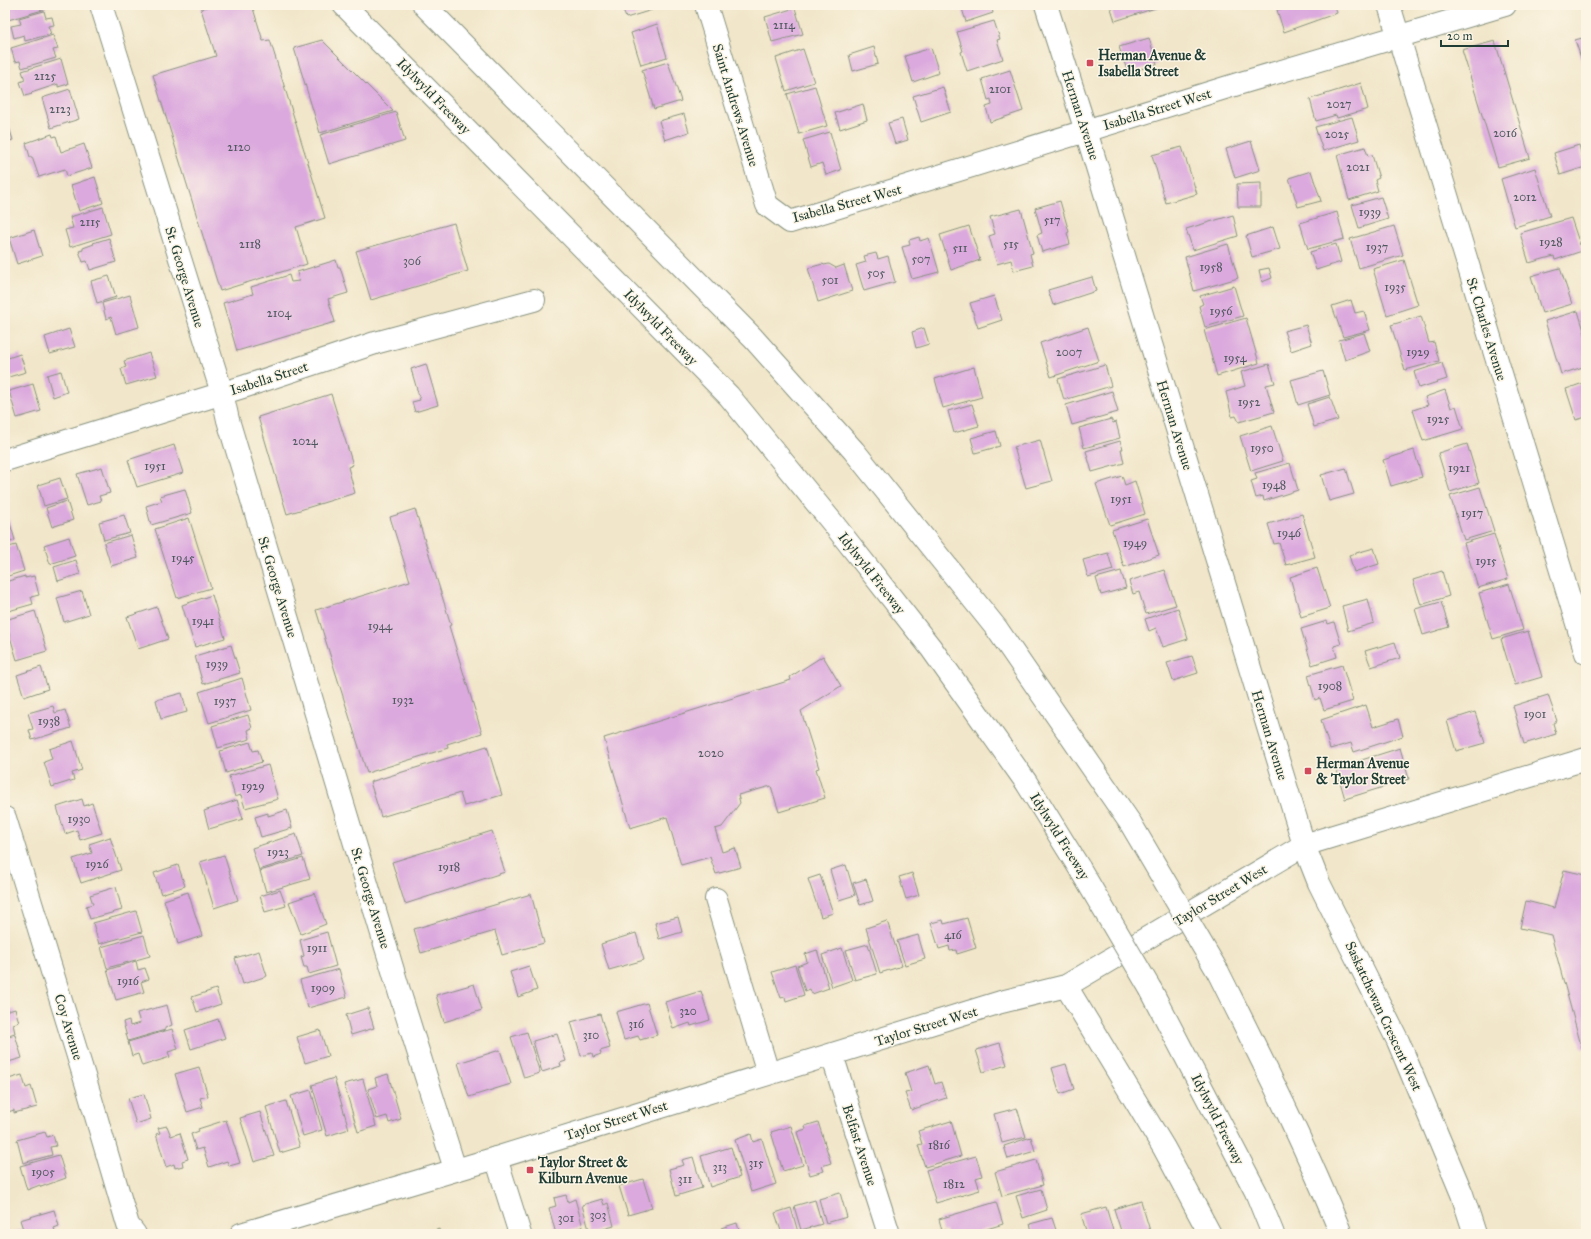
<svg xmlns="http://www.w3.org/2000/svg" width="1591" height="1239" font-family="'IM FELL Great Primer',serif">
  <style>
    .building { fill: #dba9de }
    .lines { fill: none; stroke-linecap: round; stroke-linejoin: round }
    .minor-casing { stroke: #88927e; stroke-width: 24 }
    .tertiary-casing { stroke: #88927e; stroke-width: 24 }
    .motorway-casing { stroke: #88927e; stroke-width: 24 }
    .minor { stroke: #fff; stroke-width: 22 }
    .tertiary { stroke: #fff; stroke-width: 22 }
    .motorway { stroke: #fff; stroke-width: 22 }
    .motorway-bridge-casing { stroke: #88927e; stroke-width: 24; stroke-linecap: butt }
    .motorway-bridge { stroke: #fff; stroke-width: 22 }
    .poi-dot { fill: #d1495b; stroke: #fcf5e5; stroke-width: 1.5 }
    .labels { text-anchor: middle; stroke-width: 3; stroke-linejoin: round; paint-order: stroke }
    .number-label { font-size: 12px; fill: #4e585e }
    .poi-label { font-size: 14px; font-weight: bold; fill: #1f3d34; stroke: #fcf5e5; text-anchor: start }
    .street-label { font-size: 14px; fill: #1f3d34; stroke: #fcf5e5 }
  </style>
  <rect width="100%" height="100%" fill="#fcf5e5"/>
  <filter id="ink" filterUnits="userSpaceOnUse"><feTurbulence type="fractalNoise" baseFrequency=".025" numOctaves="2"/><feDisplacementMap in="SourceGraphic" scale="8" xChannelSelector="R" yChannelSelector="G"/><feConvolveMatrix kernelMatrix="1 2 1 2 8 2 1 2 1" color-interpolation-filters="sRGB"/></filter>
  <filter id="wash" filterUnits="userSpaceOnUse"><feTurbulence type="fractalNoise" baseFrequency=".012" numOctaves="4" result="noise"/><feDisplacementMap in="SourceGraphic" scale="16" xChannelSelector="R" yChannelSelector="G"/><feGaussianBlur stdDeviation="0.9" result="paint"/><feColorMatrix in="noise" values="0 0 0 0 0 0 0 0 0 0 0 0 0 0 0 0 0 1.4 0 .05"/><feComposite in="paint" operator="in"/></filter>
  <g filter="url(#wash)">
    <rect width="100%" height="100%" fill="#f1e6c9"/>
    <g id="blocks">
      <path class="building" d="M5,5h39l2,4 -38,11z
        M209,5h43l11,36 7,-1 55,178 -29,9 11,37 -87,27 -67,-216 63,-19 -15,-47 8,-3z
        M621,5h29l2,5 -26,8z
        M961,5h30l2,8 -27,9z
        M1110,5h55l-50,16z
        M1294,5h41l2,8 -53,19 -7,-22z
        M795,8l8,26 -31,8 -7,-25z
        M44,11l2,7 6,-1 2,8 -6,1 3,8 -26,7 -1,-6 -10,3 -3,-12 10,-2 -2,-6z
        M994,21l6,18 -3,1 6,19 -36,12 -6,-19 2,-1 -6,-19z
        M657,24l10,33 -26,8 -10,-32z
        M53,35l5,14 -5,1 3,8 -34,10 -2,-7 -5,1 -4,-14z
        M1586,37v36l-11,-33z
        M1149,38l8,26 -29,9 -9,-26z
        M322,40l71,71 -73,22 -26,-85z
        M1495,41l35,117 -32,9 -36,-117z
        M874,47l4,17 -25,7 -4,-16z
        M931,48l8,25 -26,9 -8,-26z
        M803,49l11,33 -28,9 -10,-33z
        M61,59l7,25 -10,3v-3l-27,9 1,1 -7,2 -5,-14 5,-2 -3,-9z
        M668,62l13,39 -27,8 -12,-39z
        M1010,70l13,41 -33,11 -4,-15 6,-2 -1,-6 -3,1 -6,-21z
        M1361,83l7,26 -31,9 -1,-3 -20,6 -6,-22z
        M815,86l12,40 -28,8 -12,-40z
        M943,87l8,25 -30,10 -8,-26z
        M70,89l9,30 -28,9 -9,-30z
        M863,104l4,16 -27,9 -5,-16z
        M396,112l9,29 -76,23 -9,-29z
        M684,114l5,18 -24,8 -6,-19z
        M1352,117l7,23 -36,11 -8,-24z
        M902,119l6,21 -13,4 -7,-21z
        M9,127l4,13 -8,2v-13z
        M830,132l11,38 -15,5 -4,-12 -11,4 -8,-27z
        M52,134l1,3 3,-1 5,16 23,-8 8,24 -25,8 -2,-7 -26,8 -7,-20h-2l-4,-14z
        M1251,141l9,29 -25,8 -9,-29z
        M1579,145l6,22 -25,8 -6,-22z
        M1182,147l15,47 -31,9 -14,-48z
        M1365,147l3,9 4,-1 7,23 -4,2 3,11 -29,9 -12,-45z
        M1535,168l15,48 -35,11 -14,-48z
        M1311,171l10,30 -23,6 -9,-29z
        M95,177l8,26 -24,8 -8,-26z
        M1261,183v24h-23l-1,-23z
        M1381,197l7,22 -29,9 -7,-23z
        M1060,201l9,31 -2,1 3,11 -28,8 -5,-17 5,-2 -7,-25z
        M103,207l8,27 -41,13 -5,-17 8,-2 -3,-11z
        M1021,209l12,44 -3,1 3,12 -19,5 -3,-11 -14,4 -8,-28 6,-2 -5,-17z
        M1337,212l7,27 -36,10 -8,-26z
        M1233,215l5,21 -45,14 -7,-21z
        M1571,218l11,33 -27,9 -1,-4 -25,7 -9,-30z
        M454,223l14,48 -97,29 -15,-49z
        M969,226l11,34 -29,10 -11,-35z
        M1394,226l9,29 -44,13 -9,-29z
        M1273,227l7,22 -28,8 -6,-21z
        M34,230l8,26 -25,8 -8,-26z
        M919,237l1,4 9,-3 10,34 -27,7 -10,-32 8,-2 -1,-5z
        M109,238l7,24 -26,8 -3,-9 -4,1 -4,-11 4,-1v-2l11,-4 -1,-1z
        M1228,244l10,34 -44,13 -9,-34z
        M1336,244l5,18 -25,8 -6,-18z
        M876,253l2,6 10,-3 7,26 -31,9 -8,-26 10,-3 -2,-6z
        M336,260l2,7h2l8,26 -20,6 7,23 -98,29 -14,-48 30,-9 -2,-7 38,-12 2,7 8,-1 -2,-9z
        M1404,260l14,45 -31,10 -14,-46z
        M823,264l1,1 5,-1 7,4 8,-3 8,26 -34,11 -10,-34z
        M1269,268l3,10 -10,4 -3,-12z
        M1560,268l12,36 -30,9 -11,-37z
        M109,276l7,21 -19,6 -6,-22z
        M1092,277l4,14 -43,14 -5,-15z
        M1234,286l9,30 -38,11 -6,-21 4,-2 -3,-8z
        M130,295l9,32 -23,7 -5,-17 -5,2 -4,-16z
        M994,296l8,24 -24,8 -8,-25z
        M1351,300l4,13 9,-2 6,19 -27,7 -11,-31z
        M1578,311l8,26v29l-25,8 -16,-53z
        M1421,316l8,27 5,-1 5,19 -34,9 -14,-45z
        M1246,318l13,45 -42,13 -13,-46z
        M1306,325l6,19 -21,7 -7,-20z
        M1088,327l11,34 -48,16 -11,-34z
        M924,328l5,16 -13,4 -4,-16z
        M69,329l6,18 -25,7 -5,-17z
        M1364,333l6,18 -25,9 -6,-20z
        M149,353l8,23 -31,9 -5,-16 5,-2 -2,-6z
        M20,354l6,18 -21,6v-19z
        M1442,363l5,16 -28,9 -5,-16z
        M426,364l12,41 -23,7 -3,-10 8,-2 -9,-31z
        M1269,364l6,19 -9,2 8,27 -35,10 -3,-6 -4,1 -6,-25 19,-6 -4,-14z
        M1105,365l6,21 -47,14 -6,-21z
        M974,367l8,30 -39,11 -8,-29z
        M61,371l6,21 -14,5 -6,-22z
        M1323,371l7,24 -32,10 -7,-25z
        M1586,382v35l-10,3 -10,-31z
        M33,384l8,27 -24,7 -8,-27z
        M1445,390l6,18 5,-2 7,23 -40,12 -10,-31 15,-5 -3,-8z
        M1112,391l6,21 -46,13 -6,-20z
        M331,394l22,71 -5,2 7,26 -68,21 -29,-97z
        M1330,397l8,23 -24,7 -7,-23z
        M972,404l7,22 -25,7 -6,-22z
        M1111,419l2,4 3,-1 4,16 -36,10 -5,-20z
        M1272,426l11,35 -32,10 -11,-35z
        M996,431l4,15 -25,7 -4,-15z
        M1040,440l12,41 -26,7 -12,-41z
        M1120,441l3,8h-2l3,14 -32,9 -6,-21z
        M1467,444l12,39 -29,9 -12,-39z
        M174,445l9,28 -46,14 -9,-27z
        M1414,450l8,27 -31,9 -8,-26z
        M1290,463l8,27 -34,11 -1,-5 -7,2 -5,-17 6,-2 -2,-6z
        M102,467l8,26 -11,3 2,5 -14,4 -10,-31z
        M1346,468l8,26 -25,7 -8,-26z
        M1122,476l3,9 10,-4 10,33 -35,11 -14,-41z
        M60,478l7,21 -23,7 -6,-21z
        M1480,487l14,44 -30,9 -14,-44z
        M185,489l7,24 -41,12 -5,-19 16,-5 -2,-5z
        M67,501l6,19 -21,7 -6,-19z
        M5,508l3,8 -3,1z
        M415,509l36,116 -2,1 33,107 -35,11 1,4 -81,25 -51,-163 94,-29 -20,-64z
        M1302,514l13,43 -29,8 -7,-22 -5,1 -6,-20z
        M124,515l6,18 -26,7 -5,-18z
        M189,518l22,70 -34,10 -22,-69z
        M1147,519l12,36 -35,12 -12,-37z
        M9,520l6,20 -10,4v-23z
        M1494,534l14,45 -30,9 -14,-45z
        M131,535l7,23 -27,8 -7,-23z
        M69,537l6,19 -25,8 -6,-19z
        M16,545l8,26 -19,6v-29z
        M1374,548l5,16 -25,8 -5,-17z
        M1108,553l5,17 -25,7 -5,-17z
        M76,560l4,14 -22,7 -4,-14z
        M1317,568l13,40 -29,9 -11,-40z
        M1164,570l12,35 -30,9 -7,-22 -6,2 -4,-13z
        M1121,571l5,17 -25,7 -5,-17z
        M1442,571l7,25 -28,9 -8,-25z
        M25,576v2l9,-2 5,19 -8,2 2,7 -28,8v-30z
        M1509,584l14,46 -30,9 -14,-46z
        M82,591l7,23 -25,8 -7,-24z
        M212,595l13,43 -30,9 -13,-42z
        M1368,599l6,24 -26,8 -6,-25z
        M1441,602l8,25 -26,8 -8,-26z
        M157,607l11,32 -30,10 -11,-32z
        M1178,608l10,31 -25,8 -7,-19 -7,3 -4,-12z
        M35,611l12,40 -30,9 -12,-40z
        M1327,621l1,3 6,-2 7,22 -7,2 3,11 -25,8 -11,-36z
        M1528,631l14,46 -27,8 -14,-46z
        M1395,642l5,16 -29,9 -6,-16z
        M231,645l9,28 -37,11 -8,-28z
        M823,656l18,30 -40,25 18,57 -3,1 9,29 -46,14 -8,-26 -33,9 2,8 -18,24 -7,2 7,23 13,-4 6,19 -25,7 -6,-17 -29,8 -14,-48 -37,11 -26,-90 187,-58 -1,-3z
        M1192,656l6,17 -25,8 -6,-18z
        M1342,665l11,36 -29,9 -4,-12 -5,2 -7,-25z
        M41,667l7,22 -24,8 -7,-22z
        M242,678l9,32 -42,13 -10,-31z
        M182,693l5,19 -26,7 -5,-19z
        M1548,695l9,26 -4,2 3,11 -32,10 -11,-38z
        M1366,705l7,22 25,-8 5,17 -49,16 -3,-9 -21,6 -9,-29z
        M53,706l2,7 10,-3 6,18 -39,12 -3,-10 4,-1 -5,-16z
        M1475,712l10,31 -29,8 -9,-30z
        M248,715l4,13 -4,2 2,9 -32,9 -6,-22z
        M73,741l9,29 -10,3 2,7 -22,7 -8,-25 8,-3 -3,-10z
        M250,742l3,9 5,-1 4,12 -36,11 -6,-22z
        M487,746l15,49 -38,11 -4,-13 -79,24 -11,-35z
        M1400,748l9,31 -64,20 -9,-31z
        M268,765l10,34 -33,9 -4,-13 -6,2 -6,-21z
        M82,799l2,7 8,-3 10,30 -22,7 -3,-10 -12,4 -8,-27z
        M237,800l6,19 -34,10 -5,-18z
        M287,810l5,18 -31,9 -6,-20 13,-4v3z
        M492,831l13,41 -100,32 -13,-42z
        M296,834l7,22 -44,14 -7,-22z
        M110,837l11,33 -40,13 -8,-24 19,-6 -3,-9z
        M224,855l14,45 -24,8 -14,-46z
        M303,858l7,21 -44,13 -6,-21z
        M178,865l7,21 -24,8 -7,-21z
        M846,865l9,30 -16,5 -9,-30z
        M1564,870l22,5v173l-4,1 -31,-114 -31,-7 6,-27 28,7z
        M912,873l7,22 -13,4 -7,-22z
        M820,875l13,38 -12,4 -13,-38z
        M866,879l7,22 -13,4 -7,-22z
        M116,887l6,23 -32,9 -4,-13 7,-2 -3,-9z
        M280,890l6,16 -21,6 -5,-16z
        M188,892l14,44 -24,8 -14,-44z
        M315,893l11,31 -25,10 -12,-32z
        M531,894l13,49 -42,12 -7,-24 -74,22 -7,-24z
        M136,911l6,21 -43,12 -6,-21z
        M678,917l4,15 -23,7 -4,-16z
        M967,918l9,30 -19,6 -1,-4 -6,1 -1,-5 -10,3 -8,-26 12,-3 1,4z
        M887,921l15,45 -22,7 -14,-45z
        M327,932l9,34 -27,8 -2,-7h-3l-3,-10 3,-1 -4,-16z
        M636,933l8,27 -35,10 -8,-26z
        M144,935l6,21 -43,12 -6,-21z
        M918,935l7,24 -20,6 -8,-24z
        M868,944l9,30 -22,6 -9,-30z
        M842,948l10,32 -20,7 -10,-32z
        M817,950l12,38 -17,6 -2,-5 -5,2 -8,-25 10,-4 -2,-8z
        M259,951l8,25 -24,8 -8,-26z
        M136,961l2,9 7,-2 4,11 -8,3 3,10 -28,8 -9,-30z
        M795,965l9,30 -18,6 -1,-4 -4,1 -9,-26z
        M529,966l8,24 -19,7 -8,-25z
        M339,969l8,28 -39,11 -8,-28z
        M474,984l8,26 -38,12 -8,-27z
        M216,989l5,15 -24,8 -5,-15z
        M701,991l9,29 -19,6 -1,-3 -17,6 -8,-27z
        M5,1000l3,10h-3z
        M647,1003l10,32 -17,5 -2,-4 -14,4 -8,-28z
        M167,1005l5,20 -7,3v2l-37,11 -5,-19 6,-2 1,6 10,-3 -3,-10z
        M368,1008l6,20 -23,7 -5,-20z
        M15,1009l4,13 -6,2 2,9 -10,3v-24z
        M600,1014l10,34 -10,3 1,3 -8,3 -1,-4 -11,3 -10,-34z
        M218,1019l7,19 -34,11 -6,-19z
        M172,1029l6,20 -10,3 2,5 -28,9 -4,-12 -6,2 -4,-14z
        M320,1030l8,26 -23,7 -8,-26z
        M527,1032l13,41 -16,5 -13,-41z
        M557,1034l9,27 -6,2 1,3 -19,6 -9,-31z
        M15,1035l7,23 -17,5v-25z
        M1000,1043l7,22 -24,7 -7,-22z
        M500,1050l11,34 -42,13 -11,-34z
        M1066,1064l8,25 -14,5 -8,-26z
        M929,1065l6,19 6,-2 5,16 -35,12 -6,-17 6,-1 -6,-19z
        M199,1067l9,29 -8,2 3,9 -16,5 -12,-38z
        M388,1074l13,45 -12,4 -2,-7 -10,3 -9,-30 9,-3 -2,-8z
        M22,1075l4,13 5,-2 6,21 -23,6v-3l-9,3v-18l4,-1 -4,-14z
        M334,1078l15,51 -22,7 -15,-51z
        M363,1079l13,47 -18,6 -14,-48z
        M311,1090l11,40 -19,6 -12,-40z
        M144,1094l7,25 -15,5 -8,-26z
        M286,1101l14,46 -20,6 -14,-46z
        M1017,1108l9,29 -24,6 -8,-29z
        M260,1112l14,44 -20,6 -14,-44z
        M226,1120l14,43 -11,3 -2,-5 -18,6 -6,-19 -7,2 -5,-16 8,-3 -1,-2z
        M951,1121l10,35 -36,11 -7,-22 4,-1 -4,-13z
        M818,1122l13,41 -9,3 2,5 -14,4 -13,-43 9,-3 -1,-3z
        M167,1126l4,10 9,-3 8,26 -6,2 1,5 -8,2 -1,-4 -8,3 -10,-33 4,-1 -2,-5z
        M791,1126l12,39 -20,6 -12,-39z
        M45,1132l2,5 6,-2 3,11 -6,1 2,8 -29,8 -6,-23z
        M751,1134l2,8 9,-3 14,45 -25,8 -16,-52z
        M1031,1137l4,14 -27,8 -4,-13z
        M731,1147l9,30 -30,10 -9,-31z
        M59,1155l7,23 -25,9 -1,-2 -13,5 -7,-24z
        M976,1156l6,20 -6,2 4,12 -44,13 -10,-33z
        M693,1157l9,31 -26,8 -7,-27 15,-4 -2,-5z
        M1036,1160l7,25 -41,11 -7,-24z
        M643,1179l9,29 -24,7 -9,-29z
        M1041,1189l6,21 -24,8 -7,-22z
        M840,1193l7,24 -21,6 -7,-24z
        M566,1195l2,7 7,-3 8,28 -27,7 -7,-26 7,-2 -2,-8z
        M602,1199l2,6 4,-2 6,23 -24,7 -8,-28z
        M815,1200l7,24 -21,6 -7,-24z
        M1141,1201l10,33h-29l-8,-25z
        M996,1202l7,22 -32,10h-24l-1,-4 -4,1 -3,-12z
        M1106,1207l8,27h-27l-6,-20z
        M791,1208l7,24 -7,2h-9l-7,-21z
        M54,1210l5,16 -5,2 2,6h-42l-1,-2 10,-3 -3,-9z
        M1052,1218l5,15 -24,1 -3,-10z
        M737,1223l3,11h-17l-2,-6z
        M439,1229l1,5h-23l10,-3 1,2z"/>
    </g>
  </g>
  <g filter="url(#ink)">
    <use href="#blocks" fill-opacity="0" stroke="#88927e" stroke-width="1"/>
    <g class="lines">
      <defs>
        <path id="minor" d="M101,5l121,388 6,27 172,574 55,175
          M706,5l61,200 23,17 451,-139 264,-78
          M1046,5l40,126 218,714 15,38 79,158 64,153 13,40
          M1389,5l197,648
          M5,460l241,-74 129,-43 159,-43
          M5,818l83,271 40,136 7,9
          M1304,845l282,-86
          M716,899l52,174
          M832,1055l57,179
          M496,1158l24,76"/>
        <path id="tertiary" d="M241,1234l255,-76 505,-156 65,-16 238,-141"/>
        <path id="motorway" d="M344,5l385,391 103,126 99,126 95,134 54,87
          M424,5l329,333 101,113 143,178 134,195
          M1218,972c43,86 87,172 123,262
          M1066,986l98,162 46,86
          M1151,990l105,202 17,42"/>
      </defs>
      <use href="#minor" class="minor-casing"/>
      <use href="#tertiary" class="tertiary-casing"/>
      <use href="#motorway" class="motorway-casing"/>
      <use href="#minor" class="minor"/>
      <use href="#tertiary" class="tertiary"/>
      <use href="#motorway" class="motorway"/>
      <defs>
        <path id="motorway-bridge" d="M1131,824l87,148
          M1080,869l71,121"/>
      </defs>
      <use href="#motorway-bridge" class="motorway-bridge-casing"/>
      <use href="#motorway-bridge" class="motorway-bridge"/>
    </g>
  </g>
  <g class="poi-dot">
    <rect x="1086" y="59" width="8" height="8" rx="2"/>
    <rect x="1304" y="767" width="8" height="8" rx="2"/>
    <rect x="526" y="1166" width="8" height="8" rx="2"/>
  </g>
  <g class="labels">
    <g class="number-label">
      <text x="784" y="29">2114</text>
      <text x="45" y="80">2125</text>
      <text x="1000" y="93">2101</text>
      <text x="1339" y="108">2027</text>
      <text x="60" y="113">2123</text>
      <text x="1505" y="137">2016</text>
      <text x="1337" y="138">2025</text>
      <text x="239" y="151">2120</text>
      <text x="1358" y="171">2021</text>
      <text x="1525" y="201">2012</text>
      <text x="1370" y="216">1939</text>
      <text x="1052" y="224">517</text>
      <text x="90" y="226">2115</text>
      <text x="1551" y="246">1928</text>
      <text x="250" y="248">2118</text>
      <text x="1011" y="248">515</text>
      <text x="1377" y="251">1937</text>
      <text x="960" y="252">511</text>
      <text x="921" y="263">507</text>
      <text x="412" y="265">306</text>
      <text x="1211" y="271">1958</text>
      <text x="876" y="277">505</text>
      <text x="830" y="284">501</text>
      <text x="1395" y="291">1935</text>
      <text x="1221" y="315">1956</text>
      <text x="279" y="317">2104</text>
      <text x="1069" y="356">2007</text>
      <text x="1418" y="356">1929</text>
      <text x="1235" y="362">1954</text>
      <text x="1249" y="406">1952</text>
      <text x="1438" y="423">1925</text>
      <text x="305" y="445">2024</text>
      <text x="1262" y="452">1950</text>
      <text x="155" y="470">1951</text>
      <text x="1459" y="472">1921</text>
      <text x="1274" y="489">1948</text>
      <text x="1121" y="503">1951</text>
      <text x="1472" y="517">1917</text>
      <text x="1289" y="537">1946</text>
      <text x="1135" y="547">1949</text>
      <text x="183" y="562">1945</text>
      <text x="1486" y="565">1915</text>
      <text x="203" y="625">1941</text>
      <text x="380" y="630">1944</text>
      <text x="217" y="668">1939</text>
      <text x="1330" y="690">1908</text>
      <text x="403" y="704">1932</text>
      <text x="225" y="705">1937</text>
      <text x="1535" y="718">1901</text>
      <text x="49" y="725">1938</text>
      <text x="711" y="757">2020</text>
      <text x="253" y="790">1929</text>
      <text x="79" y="823">1930</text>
      <text x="278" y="856">1923</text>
      <text x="97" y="868">1926</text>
      <text x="449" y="871">1918</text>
      <text x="953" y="939">416</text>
      <text x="317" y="952">1911</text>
      <text x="128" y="985">1916</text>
      <text x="323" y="992">1909</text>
      <text x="688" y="1015">320</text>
      <text x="636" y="1028">316</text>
      <text x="591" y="1039">310</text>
      <text x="939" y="1149">1816</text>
      <text x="756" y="1167">315</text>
      <text x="720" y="1171">313</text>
      <text x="43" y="1176">1905</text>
      <text x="685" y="1183">311</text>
      <text x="954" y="1188">1812</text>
      <text x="598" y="1219">303</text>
      <text x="566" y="1222">301</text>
    </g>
    <g class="poi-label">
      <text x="1098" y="60">Herman Avenue &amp;<tspan x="1098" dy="16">Isabella Street</tspan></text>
      <text x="1316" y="768">Herman Avenue<tspan x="1316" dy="16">&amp; Taylor Street</tspan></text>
      <text x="538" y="1167">Taylor Street &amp;<tspan x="538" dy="16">Kilburn Avenue</tspan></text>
    </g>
    <g class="street-label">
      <text transform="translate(434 96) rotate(46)" y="5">Idylwyld Freeway</text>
      <text transform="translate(736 105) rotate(73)" y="5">Saint Andrews Avenue</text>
      <text transform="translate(1157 109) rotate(-17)" y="5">Isabella Street West</text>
      <text transform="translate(1081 115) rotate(72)" y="5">Herman Avenue</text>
      <text transform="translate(847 203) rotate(-15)" y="5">Isabella Street West</text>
      <text transform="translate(185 277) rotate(73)" y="5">St. George Avenue</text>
      <text transform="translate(661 327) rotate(46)" y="5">Idylwyld Freeway</text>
      <text transform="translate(1487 329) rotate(73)" y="5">St. Charles Avenue</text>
      <text transform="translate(269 378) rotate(-18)" y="5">Isabella Street</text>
      <text transform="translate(1175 425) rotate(73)" y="5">Herman Avenue</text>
      <text transform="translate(872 573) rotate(52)" y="5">Idylwyld Freeway</text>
      <text transform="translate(278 587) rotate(73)" y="5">St. George Avenue</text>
      <text transform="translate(1270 735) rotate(73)" y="5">Herman Avenue</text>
      <text transform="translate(1060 836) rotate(58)" y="5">Idylwyld Freeway</text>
      <text transform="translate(1220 895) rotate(-31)" y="5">Taylor Street West</text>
      <text transform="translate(371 898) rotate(73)" y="5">St. George Avenue</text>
      <text transform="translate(1384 1016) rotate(65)" y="5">Saskatchewan Crescent West</text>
      <text transform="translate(926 1026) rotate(-17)" y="5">Taylor Street West</text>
      <text transform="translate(69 1027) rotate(73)" y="5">Coy Avenue</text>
      <text transform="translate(1218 1119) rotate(63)" y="5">Idylwyld Freeway</text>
      <text transform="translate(616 1120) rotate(-17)" y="5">Taylor Street West</text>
      <text transform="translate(860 1145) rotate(72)" y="5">Belfast Avenue</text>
    </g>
  </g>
  <rect width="1591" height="1239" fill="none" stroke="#fcf5e5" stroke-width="20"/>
  <path d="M1441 40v6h67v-6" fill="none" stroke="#1f3d34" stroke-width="2"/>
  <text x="1447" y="40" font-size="12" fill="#1f3d34" stroke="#fcf5e5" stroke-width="3" paint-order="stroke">20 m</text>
</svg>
